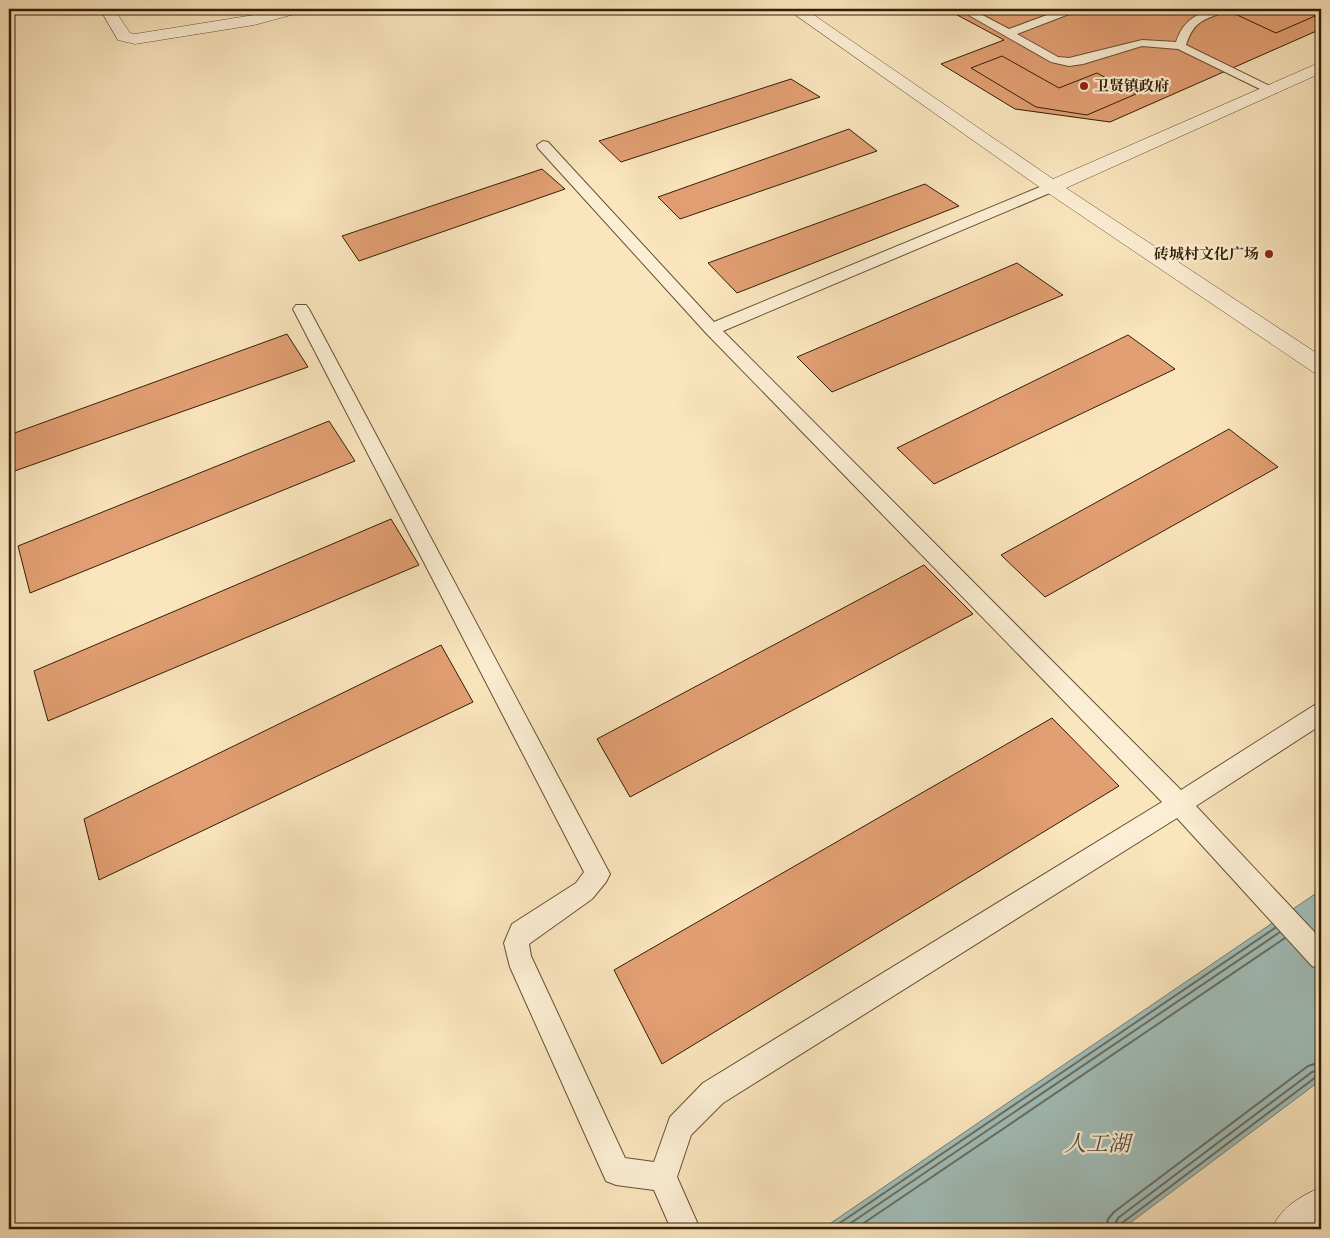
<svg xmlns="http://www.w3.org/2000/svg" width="1330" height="1238" font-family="Vollkorn,'Noto Serif SC',serif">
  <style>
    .water { fill: #a1bdb9; stroke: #757e71 }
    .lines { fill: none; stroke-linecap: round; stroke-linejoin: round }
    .shore { stroke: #6a6e5f; stroke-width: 2 }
    .building { fill: #e29f73; stroke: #321f05 }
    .lane-casing { stroke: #645033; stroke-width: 2 }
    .street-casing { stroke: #645033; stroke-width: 1 }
    .secondary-casing { stroke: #321f05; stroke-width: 1 }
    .lane { fill: #fceed4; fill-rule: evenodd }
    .street { fill: #fceed4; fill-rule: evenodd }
    .secondary { fill: #fceed4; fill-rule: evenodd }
    .poi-dot { fill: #8f2418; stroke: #fceed4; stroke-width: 2 }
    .labels { text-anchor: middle; stroke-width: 4.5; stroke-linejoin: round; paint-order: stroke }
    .far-poi-label { font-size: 15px; font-weight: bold; fill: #321f05; stroke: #fceed4; text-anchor: start }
    .near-water-label { font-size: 22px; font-style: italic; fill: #534e3b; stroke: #fceed4 }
  </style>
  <rect width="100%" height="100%" fill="#fae5bd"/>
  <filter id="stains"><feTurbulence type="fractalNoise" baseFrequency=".004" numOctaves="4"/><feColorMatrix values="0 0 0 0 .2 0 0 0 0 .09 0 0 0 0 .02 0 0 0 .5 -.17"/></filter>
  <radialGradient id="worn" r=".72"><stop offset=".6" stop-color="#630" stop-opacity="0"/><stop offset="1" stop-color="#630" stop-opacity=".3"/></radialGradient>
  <path class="water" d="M1321,890v190l-199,149h-300z"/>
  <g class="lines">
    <path class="shore" d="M831,1229l444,-301
      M842,1229l438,-297
      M855,1229l430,-291
      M1106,1229l2,-10 6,-7 194,-146 13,-4
      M1113,1229l5,-11 194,-146 9,-2
      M1119,1229l3,-6 194,-146 5,-1"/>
  </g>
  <path class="building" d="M946,9h375v20l-211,93 -95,-13 -74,-45 63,-24z
    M1249,9h62l4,7 -39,17 -41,-19z
    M1002,56l57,32 38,-15 39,21 -49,21 -51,-8 -65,-39z
    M791,79l29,18 -199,65 -22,-21z
    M849,129l28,22 -197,68 -22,-22z
    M542,169l23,20 -206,72 -17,-25z
    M925,184l34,22 -222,87 -29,-30z
    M1017,263l46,32 -231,97 -35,-35z
    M287,334l21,33 -299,106v-38z
    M1128,335l47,34 -241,115 -37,-36z
    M329,421l26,40 -325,132 -12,-47z
    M1229,429l49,38 -233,130 -44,-42z
    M391,519l28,46 -371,156 -14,-50z
    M924,565l49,49 -343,183 -33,-58z
    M441,645l32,57 -374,178 -15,-61z
    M1052,718l67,68 -457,278 -48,-94z"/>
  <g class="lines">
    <defs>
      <path id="lane" d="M958,9h13l38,20 54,-20h15l-1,2 -60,23 41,23 11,1 73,-18 34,2c8,-25 27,-33 52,-33l-1,2c-23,9 -33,9 -41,34l92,45 -2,3h-8l-90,-44 -36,-3 -59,18 -14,2 -18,-4z
        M543,141l5,1 166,180 333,-138h10l2,3 -2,3 -334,141 458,459 132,-84 8,-3v22l-125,81 125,133v30l-9,-3 -135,-148 -454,285 -32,32 -14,42 23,52h-29l-17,-39 -38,-5 -10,-4 -96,-214 -6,-24 8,-19 64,-41 8,-11 -291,-563 3,-4h10l3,4 301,565 -4,8 -14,17 -63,45 2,12 94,202 29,4 16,-45 33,-34 459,-281 -456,-469 -168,-185 -1,-3z"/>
      <path id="street" d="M100,9h14l16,24 5,1 119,-19 26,-6h25l-3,3 -48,13 -119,19 -17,-4z
        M787,9h18l248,170 268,-117v11l-255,115 255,168v19l-8,-3 -268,-181z"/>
      <path id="secondary" d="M1321,1187v42h-49c8,-21 29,-33 49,-42z"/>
    </defs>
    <use href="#lane" class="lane-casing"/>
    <use href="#street" class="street-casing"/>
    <use href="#secondary" class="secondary-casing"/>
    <use href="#lane" class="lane"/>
    <use href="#street" class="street"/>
    <use href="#secondary" class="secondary"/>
  </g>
  <g class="poi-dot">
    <circle cx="1084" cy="86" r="5"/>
    <circle cx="1269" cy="254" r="5"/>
  </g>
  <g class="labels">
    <g class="far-poi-label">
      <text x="1094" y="91">卫贤镇政府</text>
      <text x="1259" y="259" text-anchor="end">砖城村文化广场</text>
    </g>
    <g class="near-water-label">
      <text x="1097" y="1151">人工湖</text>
    </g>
  </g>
  <rect width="1330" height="1238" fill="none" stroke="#fae5bd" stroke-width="30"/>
  <rect x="10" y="10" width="1310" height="1218" fill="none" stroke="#321f05" stroke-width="2.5"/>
  <rect x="15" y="15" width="1300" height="1208" fill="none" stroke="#321f05"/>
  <rect width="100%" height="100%" filter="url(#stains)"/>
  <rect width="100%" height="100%" fill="url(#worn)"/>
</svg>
